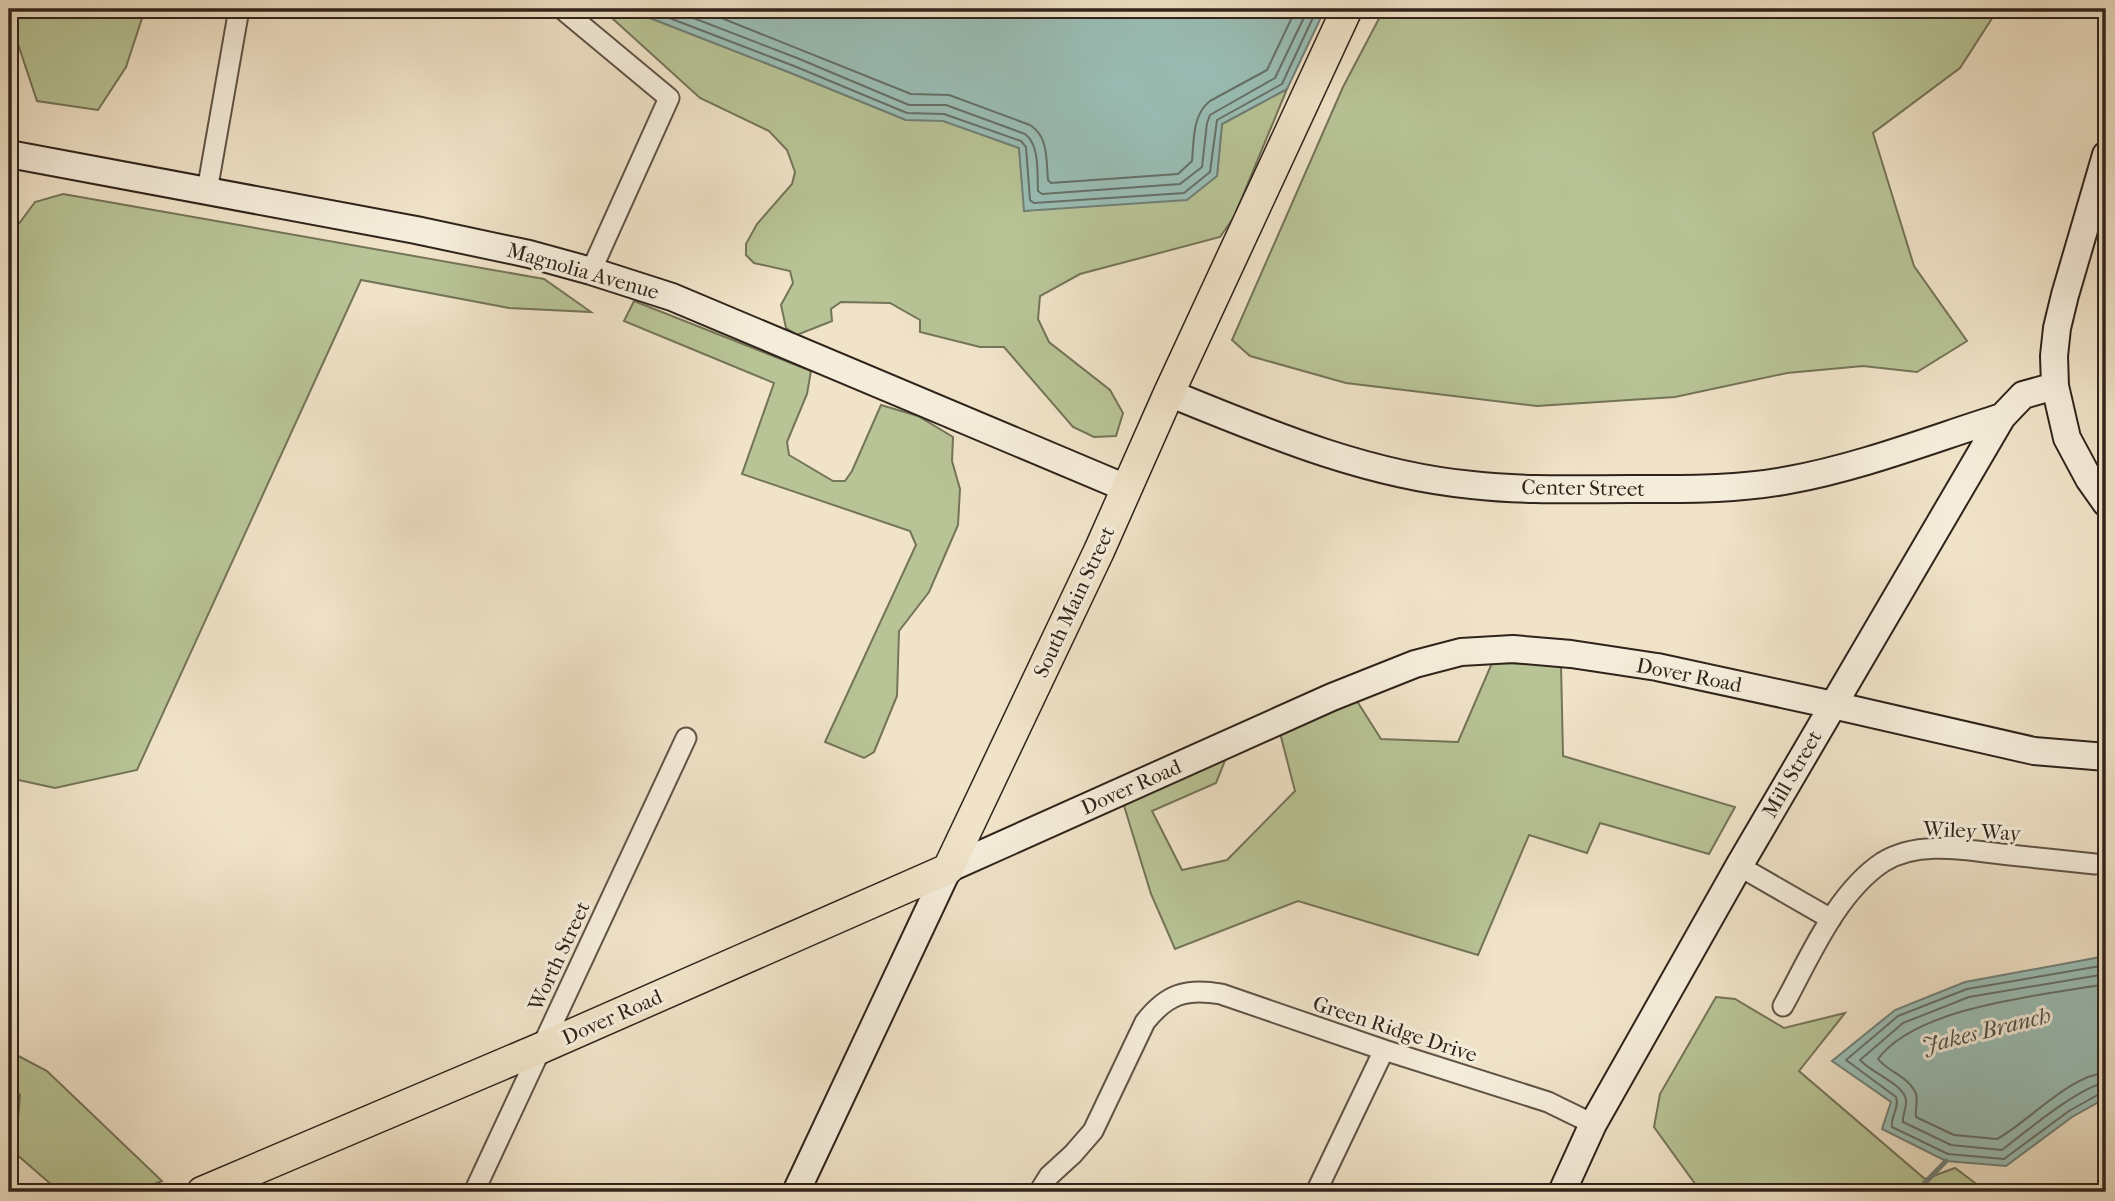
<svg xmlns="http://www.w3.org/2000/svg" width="2115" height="1201" font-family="'IM FELL French Canon',serif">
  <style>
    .green { fill: #b8c496; stroke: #747458; stroke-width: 2 }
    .water { fill: #9abeb6; stroke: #708078; stroke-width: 2 }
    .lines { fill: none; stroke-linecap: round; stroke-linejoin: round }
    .shore { stroke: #657068; stroke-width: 2 }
    .stream { stroke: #708078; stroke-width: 5 }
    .street-casing { stroke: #605346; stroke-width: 23 }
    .secondary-casing { stroke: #30231b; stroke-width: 30 }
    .primary-casing { stroke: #30231b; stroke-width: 33 }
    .street { stroke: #f5eddb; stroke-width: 19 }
    .secondary { stroke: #f5eddb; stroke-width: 26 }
    .primary { stroke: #f0e3c8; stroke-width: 30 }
    .labels { text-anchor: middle; stroke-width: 6; stroke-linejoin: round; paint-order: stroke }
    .street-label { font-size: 21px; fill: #30231b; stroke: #f5eddb }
    .water-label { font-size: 23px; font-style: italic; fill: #50524a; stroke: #f5eddb }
  </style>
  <rect width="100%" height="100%" fill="#f0e3c8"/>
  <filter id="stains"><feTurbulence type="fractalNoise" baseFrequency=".00286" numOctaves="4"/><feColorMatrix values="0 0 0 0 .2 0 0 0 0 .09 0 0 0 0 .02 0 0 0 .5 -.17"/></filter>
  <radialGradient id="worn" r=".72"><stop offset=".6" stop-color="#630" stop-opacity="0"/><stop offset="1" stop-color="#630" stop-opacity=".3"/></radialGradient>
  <path class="green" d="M12,9h133l-19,58 -28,43 -61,-9 -24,-72z
    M602,9h25l164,64 115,47h37l76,28 6,63 192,-35 5,-52 65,-35 -53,128 -14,20 -140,37 -40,22 -2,23 11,23 61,48 13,23 -7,23 -22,1 -21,-10 -69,-80h-24l-60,-15v-12l-30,-17 -49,-1 -10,7 1,12 -35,14 -11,-7 -5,-23 12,-22 -3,-12 -36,-8 -8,-8v-11l11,-20 35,-40 3,-12 -8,-22 -18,-19 -69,-33z
    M1384,9h614l-38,59 -87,65 41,133 53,75 -50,31 -54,-6 -76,7 -112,24 -138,9 -191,-23 -96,-27 -18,-16 111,-253z
    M63,194l481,85 47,33 -82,-4 -148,-28 -224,490 -82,18 -46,-10v-541l26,-35z
    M634,301l177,70 -4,23 -20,48 2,13 44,26h12l7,-10 29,-66 37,11 35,21 -1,24 8,28 -2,36 -29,67 -30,39 -2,65 -23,56 -10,6 -39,-16 91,-197 -6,-14 -168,-57 32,-91 -150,-62z
    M1492,663l69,1 2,92 172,51 -26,47 -109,-31 -13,30 -58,-18 -51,120 -180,-54 -123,48 -24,-55 -29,-95 106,-46 -12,30 -64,28 30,59 45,-10 68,-69 -16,-62 76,-31 26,41 77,3z
    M1716,997l19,2 49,29 61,-15 -46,58 126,108 30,-11 32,24h-286l-47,-65 6,-33z
    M9,1051l38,20 115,110 -30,11h-72l-45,-39 5,-58 -11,-11z"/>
  <path class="water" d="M627,9h698l-38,80 -65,35 -5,52 -30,24 -163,11 -5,-63 -76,-27 -37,-1 -115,-47z
    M2106,956v142l-34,19 -66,49 -60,-5 -64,-32 9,-27 -59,-41 63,-51 70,-28z"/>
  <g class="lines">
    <path class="shore" d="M646,9l148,57 113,47 37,1 77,27 5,6 4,53 4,3 150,-10 26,-21 7,-52 65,-36 35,-75
      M670,9l127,49 112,47h37l79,29c15,11 12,39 13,57l4,3 138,-10 22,-17 5,-44 3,-8 65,-37 33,-69
      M699,9l212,85 38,1 81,30c19,12 16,35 18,55l3,3 127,-9 14,-13c2,-20 0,-46 18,-60l57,-31 29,-61
      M2106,965l-139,24 -69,27 -52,44 50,37c4,11 -6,20 -4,30l56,27 56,5 65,-48 32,-18 5,-1
      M2106,974l-137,23 -66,26 -43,37c10,12 44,24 46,40 1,8 -4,15 -3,22l48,23 51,5c22,-17 79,-65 104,-67
      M2106,984c-62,11 -189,22 -228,75 10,13 32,18 38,35 2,8 -1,16 0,23l38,18 43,4c30,-16 74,-65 109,-66"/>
    <path class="stream" d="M1916,1192l30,-31"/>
    <defs>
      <path id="street" d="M562,9l107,89 -78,173
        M207,191l32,-182
        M1739,866l92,53
        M1783,1006c26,-47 53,-113 100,-144 37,-23 87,-11 127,-7 28,3 57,6 85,9
        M474,1192l212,-454
        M1039,1192l10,-16 24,-22 20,-23 52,-109c22,-28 41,-34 76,-28l163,56 164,52 45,22
        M1316,1192l68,-142"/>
      <path id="secondary" d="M9,154l407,76 113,24 62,17 81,26 454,191
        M2106,155l-41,140 -8,33 -3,28 1,30 12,52 22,41 17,24
        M1169,393c98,40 197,82 303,92 52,6 106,4 159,4 52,0 106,1 158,-9 72,-13 143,-41 213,-63
        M796,1192l152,-323 384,-172 83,-33 46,-12 52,-3 58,5 86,13 176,38 201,46 72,6
        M1562,1192l31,-68 146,-258 263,-449 21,-22 32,-9"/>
      <path id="primary" d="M202,1192l339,-144 407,-179 151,-318 70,-158 178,-384"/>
    </defs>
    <use href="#street" class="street-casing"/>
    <use href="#secondary" class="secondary-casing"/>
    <use href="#primary" class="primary-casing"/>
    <use href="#street" class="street"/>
    <use href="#secondary" class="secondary"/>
    <use href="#primary" class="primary"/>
  </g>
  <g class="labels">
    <g class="street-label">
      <text transform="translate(583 271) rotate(16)" y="7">Magnolia Avenue</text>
      <text transform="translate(1583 488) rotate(1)" y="7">Center Street</text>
      <text transform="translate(1074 602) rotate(-65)" y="7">South Main Street</text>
      <text transform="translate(1689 675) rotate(11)" y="7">Dover Road</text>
      <text transform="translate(1792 774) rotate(-60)" y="7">Mill Street</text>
      <text transform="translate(1131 787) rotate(-24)" y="7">Dover Road</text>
      <text transform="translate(1972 831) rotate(3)" y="7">Wiley Way</text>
      <text transform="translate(559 956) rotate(-65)" y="7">Worth Street</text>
      <text transform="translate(612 1017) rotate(-24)" y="7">Dover Road</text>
      <text transform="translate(1395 1029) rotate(18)" y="7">Green Ridge Drive</text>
    </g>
    <g class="water-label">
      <text transform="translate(1986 1030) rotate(-14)" y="8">Jakes Branch</text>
    </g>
  </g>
  <rect width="2115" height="1201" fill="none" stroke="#f0e3c8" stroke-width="35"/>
  <rect x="10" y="10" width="2094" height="1180" fill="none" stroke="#30231b" stroke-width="3.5"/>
  <rect x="18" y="18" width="2080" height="1166" fill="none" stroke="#30231b" stroke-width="2"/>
  <rect width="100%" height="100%" filter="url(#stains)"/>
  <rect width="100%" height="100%" fill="url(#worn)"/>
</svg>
